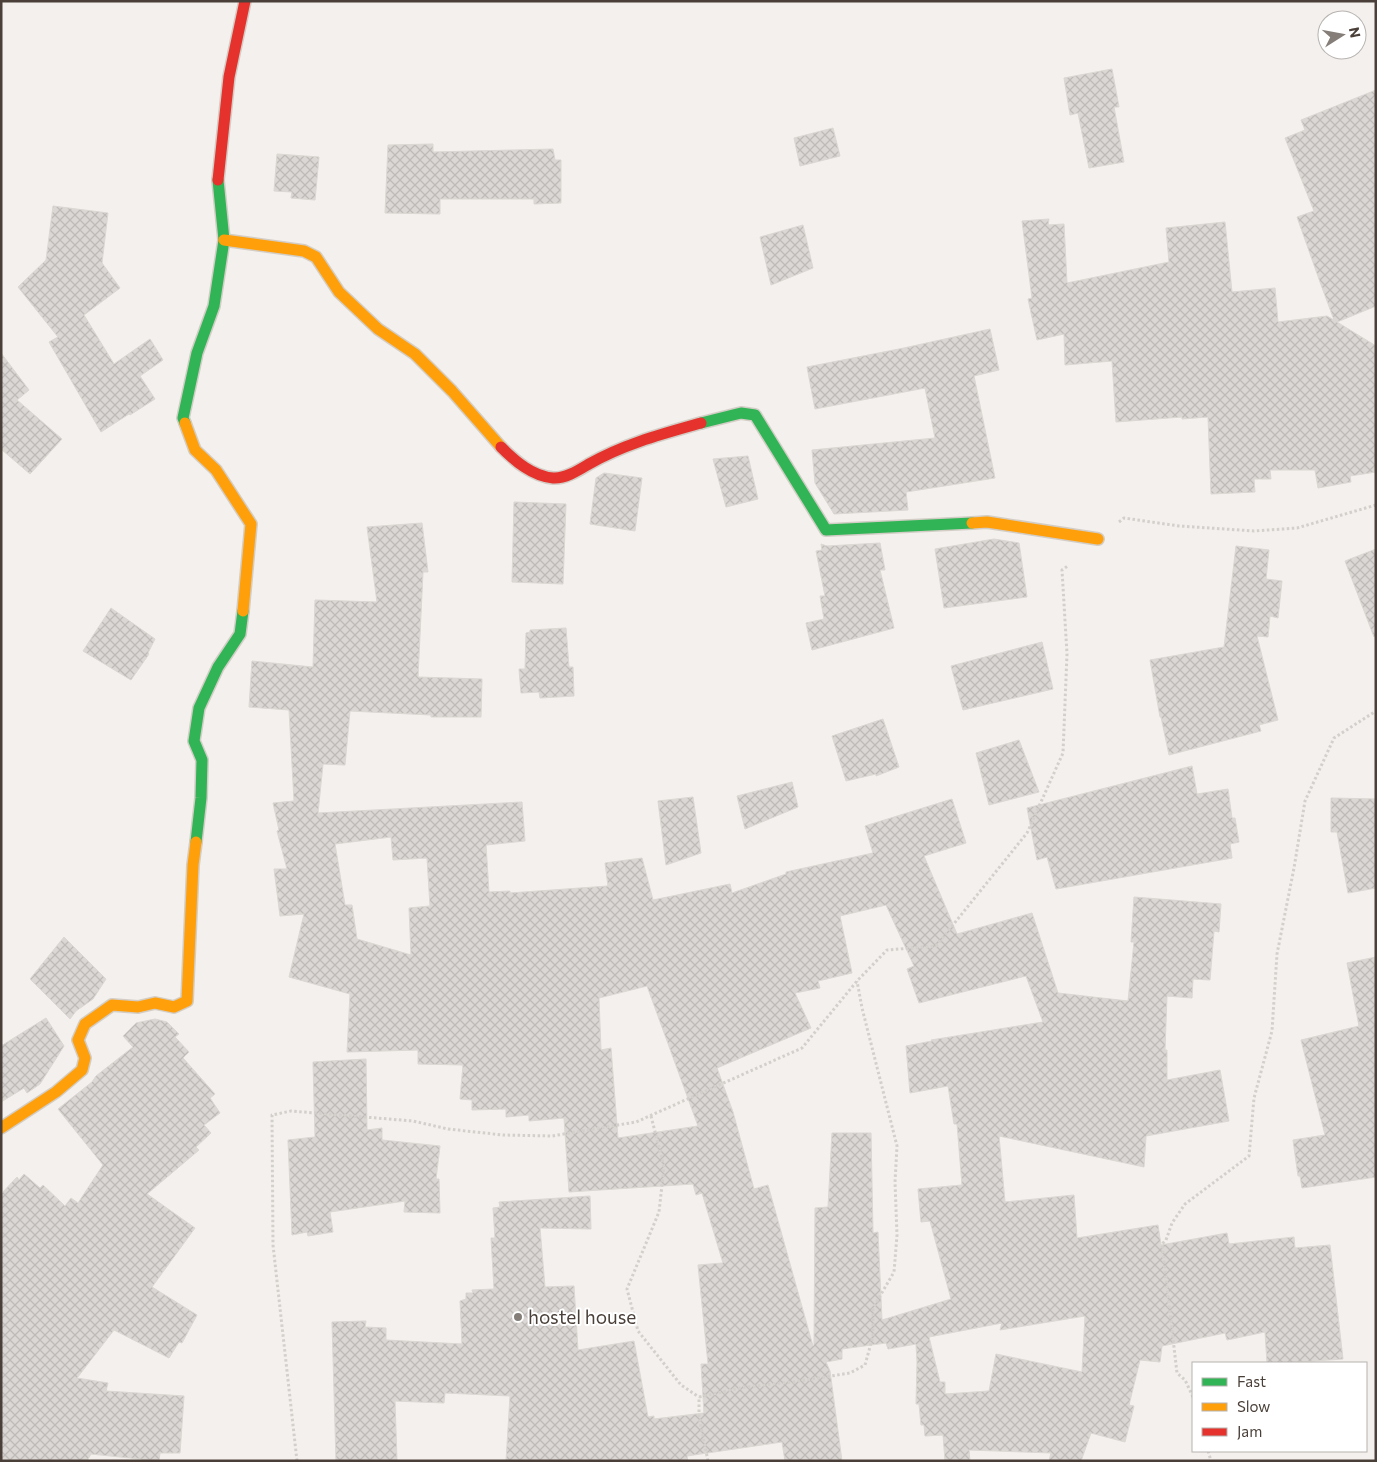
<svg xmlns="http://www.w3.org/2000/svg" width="1377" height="1462" font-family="Commissioner,sans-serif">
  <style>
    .building { fill: url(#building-cross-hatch); stroke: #dbd7d3; fill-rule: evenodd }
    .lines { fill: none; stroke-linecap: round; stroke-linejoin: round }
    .fast-casing { stroke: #d3cdc6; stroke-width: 14 }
    .slow-casing { stroke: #d3cdc6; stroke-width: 14 }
    .jam-casing { stroke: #d3cdc6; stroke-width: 14 }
    .path { stroke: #d3d0cc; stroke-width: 3; stroke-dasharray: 2.5 2.5; stroke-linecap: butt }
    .fast { stroke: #30b455; stroke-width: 11 }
    .slow { stroke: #ff9f0a; stroke-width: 11 }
    .jam { stroke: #e5322d; stroke-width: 11 }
    .poi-dot { fill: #857e78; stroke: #fff; stroke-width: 2 }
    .labels { text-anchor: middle; stroke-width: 4; stroke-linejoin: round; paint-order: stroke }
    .poi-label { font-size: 19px; fill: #4a4039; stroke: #fff; text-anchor: start }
  </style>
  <defs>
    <pattern id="building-cross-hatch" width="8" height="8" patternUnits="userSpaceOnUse" patternTransform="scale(1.25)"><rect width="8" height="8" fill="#dbd7d4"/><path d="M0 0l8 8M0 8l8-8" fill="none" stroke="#bdbab7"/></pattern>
  </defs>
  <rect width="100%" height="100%" fill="#f3f0ed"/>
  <path class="building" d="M1112,69l7,38h-5l10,55 -35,6 -11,-55 -8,2 -6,-37z
    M1376,90v216l-39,16 39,24v126l-26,4 1,6 -33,6 -3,-18h-45l1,9h-17l1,13 -44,2 -3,-77 -26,2v-2l-66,5 -4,-61 -47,4 -1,-31 -27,6 -9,-41 4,-1 -10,-77 27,-2 -1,6 16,-1 3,59 102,-21 -3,-34 59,-6 7,70 43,-4 3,34 49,-6 7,4 -14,-38 -23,-65 17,-6 -29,-73 20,-8 -4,-10z
    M833,128l7,28 -40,10 -6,-28z
    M433,144v8l120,-3 2,11h6v43l-27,1v-5h-94v15l-55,-1 3,-68z
    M277,154l42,3 -4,43 -24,-2 1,-6 -18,-1z
    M53,206l55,7 -6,50 18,25 -36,27 30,49 36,-25 13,21 -23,16 15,23 -25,16 -1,-1 -28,18 -52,-90 9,-5 -40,-50 28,-27z
    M803,225l10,43 -42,17 -11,-48z
    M990,329l9,41 -25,6 21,102 -89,14 2,18 -74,4 -19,-31 -3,-33 123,-12 -10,-50 -110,21 -8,-42 97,-19z
    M1,353l28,37 -12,10 45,39 -32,35 -29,-25z
    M748,456l10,43 -32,8 -13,-48z
    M604,473l38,5 -7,53 -45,-7 6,-46z
    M514,502l52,2 -3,80 -51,-2z
    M422,523l6,49h-5l-5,105 64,2 -1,38h-50v-2l-81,-4 -5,54 -22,-1 -5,49 204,-11 3,39 -39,4 3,47 21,-1v2l98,-7 -3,-23 37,-5 11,42 77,-16 2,9 54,-19v-2l87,-19 -8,-27 87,-27 14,44 -42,13 33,78 75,-21 26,80 70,8 6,-59h-3l3,-45 87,7 -2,28 -5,-1 -4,49 -17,-1 -1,19 -25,-2 -2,54h2v30l53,-10 9,51 -83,15 -2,31 -145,-31 6,66 69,-7 3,43 81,-13 3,20 66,-12 2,11 65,-7 1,11 35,-3 13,114 -57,4h-19l-2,-31 -38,8 -2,-7 -63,13 -2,16 -20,-2 -11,45 5,1 -9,36 -34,-9 -10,28h-32l2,-8 -82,-3 1,11h-25l-2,-26 -18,1 -1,-11h-3l-2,-21h-3l1,-42 -1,-18 -28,5 -2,-6 -44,6v10l-16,3 4,9 12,90h-57l-3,-19 -95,14 1,5h-182l4,-65 -65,-3 -1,10 -49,-2 2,60h-61l-4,-139 34,-1 -1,6 21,1v12l76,4 -2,-43 6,-2v-6h7l-1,-3 22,-1 -3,-51h4l-2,-30 7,-1 -1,-5 91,-6 1,33 -51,-1 5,59 29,-1 4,64 56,-9 14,76 6,-1v3l50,-6 -3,-49h7l-10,-99 25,-2 -21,-70 -6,2 -3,-11 -124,8 -5,-74 -35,3v-6l-23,2v-8l-34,1v-10l-12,-1 3,-34 -45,-1v-14l-71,2 3,-58 -61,-17 15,-63 -24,2 -6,-47h13l-10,-38 2,-1 -6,-27 21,-2 -5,-91 -40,-3 3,-46 61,6 2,-67 62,2 -10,-75zM391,837l2,23 34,-2 3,48 -21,2 2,47 -54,-16 -5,-34h-7l-10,-61zM886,905l28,61 -7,3 12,34 107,-27 17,46 -112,18 1,1 -26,5 4,47 38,-7 6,38h3l5,61 -44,4 3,33 9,-1 21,78 -69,21 -4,-88 -5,1 -2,-100h-39l-4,74 -13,1 -1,137 -1,1 -45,-161 -14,4 -21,-77 -16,-44 94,-40 -16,-35 25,-5 -2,-7 34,-8 -12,-57zM647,986l51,140 -80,12 -7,-90 -10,2 -2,-52zM1085,1316l-3,56 -86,-18 -7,37 -44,3v-12h-5l-11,-45 73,-14 -2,7z
    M994,539l25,4 8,54 -83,11 -9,-59z
    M880,543l5,27h-5l14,58 -82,22 -6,-27 18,-4 -4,-23h5l-9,-45 6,-1 -1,-6 6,2z
    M1236,546l33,4 -3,29 16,2 -4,37 -8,-2 -2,21 -11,-1 21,84 -19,5 2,6 -92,24 -8,-38h-1l-10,-57 74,-13z
    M1376,549v87l-2,1 -29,-76z
    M111,608l44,31 -7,14 1,1 -18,26 -48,-29z
    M566,628l3,39h4l1,29 -34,2 -1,-6 -18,1 -2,-24h6l1,-36 4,-1v-2z
    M1042,642l11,47 -90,21 -12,-44z
    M883,719l16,48 -23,9v-2l-30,7 -14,-45z
    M1019,740l20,52 -50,13 -13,-52z
    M1192,766l5,28 31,-5 4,29h3l4,24 -9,2 2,14 -176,31 -9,-32 -10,3 -10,-52z
    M792,782l6,25 -53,22 -8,-33z
    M693,797l8,56 -35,12 -8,-64z
    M1331,798l45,1v89l-28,5 -11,-61h-6z
    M64,937l42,42 -13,20 -17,12 -6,8 -40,-40z
    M1376,957v220l-74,11 -2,-12h-2l-5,-36 32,-5 -24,-95 58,-14 -12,-63z
    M46,1018l18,28 -24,38 -13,9 -3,-5 -23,14v-56z
    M155,1019l12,3 12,12 -4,3 14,15 -6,6 32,36 -5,4 10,15 -16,12 7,8 -15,14 3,3 -52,44 48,34 -43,59 45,28 -15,28 -3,-1 -10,16 -55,-28 -37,48 31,5 -2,8 78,5 -4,57h-20l-1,8 -68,-7 -4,7h-86v-267l16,-17 2,3 5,-6 16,14 3,-3 22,21 6,-8 7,5 25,-38 -45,-56 34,-27 4,-6 37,-29 -10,-11 13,-13z
    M366,1059l1,71 15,-2v12l58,6 -4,33h3l1,34 -36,-1 1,-11 -75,11 3,20 -25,4 -1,-4 -15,3 -4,-95 27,-3 -2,-75z"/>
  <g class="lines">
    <defs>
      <path id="fast" d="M185,423l-2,-5 14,-65 17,-47 10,-66 -6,-60
        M701,423l40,-10 14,2 71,115 146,-7
        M196,842l5,-44 1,-38 -8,-19 5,-33 19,-41 22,-33 3,-23"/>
      <path id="slow" d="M224,240l80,11 12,6 23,35 39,37 37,25 37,37 49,56
        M185,423l10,27 21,20 35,54 -8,87
        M972,523l15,-1 111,17
        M1,1128l55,-36 26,-22 3,-12 -7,-18 7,-16 27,-19 26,2 17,-4 19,4 13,-6 6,-136 3,-23"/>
      <path id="jam" d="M218,180l11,-103 16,-76
        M501,447c14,14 31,29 52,31 12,1 26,-8 36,-14 35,-20 73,-30 112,-41"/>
    </defs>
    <use href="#fast" class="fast-casing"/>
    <use href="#slow" class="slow-casing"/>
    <use href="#jam" class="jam-casing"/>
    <path class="path" d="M1119,522l5,-4 55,8 75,5 43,-3 79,-23
      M651,1116l13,51 -5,45 -32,77 11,42 43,54 18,12
      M1193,1397l-8,-17 -8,-7 -15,-129 4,-4 6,-17 13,-19 64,-48 5,-58 18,-67 5,-77 17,-86 11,-67 29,-63 42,-27
      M1208,1451l3,10
      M297,1461l-24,-216 -1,-130 19,-4 122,10 35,8 55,6 49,1 84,-14 166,-74 55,-67 30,-31 49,-4 91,-113 36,-80 4,-99 -5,-84 7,-5
      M708,1461l-9,-44v-20l46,-10 48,-5 57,-9 15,-8 8,-29v-28l21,-36 3,-37 -2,-53 2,-36 -35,-138 -5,-27"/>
    <use href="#fast" class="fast"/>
    <use href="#slow" class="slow"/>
    <use href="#jam" class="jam"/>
  </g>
  <circle class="poi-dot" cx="518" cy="1317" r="5"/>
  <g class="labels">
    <g class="poi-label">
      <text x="528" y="1324">hostel house</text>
    </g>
  </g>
  <rect width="1377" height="1462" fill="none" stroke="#4a4039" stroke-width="5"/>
  <rect x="1192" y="1362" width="175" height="90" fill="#ffffff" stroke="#b7b3b0"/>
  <rect x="1202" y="1378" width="25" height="8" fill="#30b455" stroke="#b7b3b0"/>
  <text x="1237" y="1387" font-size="15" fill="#4a4039">Fast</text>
  <rect x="1202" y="1403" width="25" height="8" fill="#ff9f0a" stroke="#b7b3b0"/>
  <text x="1237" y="1412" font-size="15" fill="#4a4039">Slow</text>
  <rect x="1202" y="1428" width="25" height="8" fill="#e5322d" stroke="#b7b3b0"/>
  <text x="1237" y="1437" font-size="15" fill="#4a4039">Jam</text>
  <g transform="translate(1342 35) rotate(79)"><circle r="24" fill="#ffffff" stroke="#b7b3b0"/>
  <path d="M0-4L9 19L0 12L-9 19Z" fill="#857e78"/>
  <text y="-8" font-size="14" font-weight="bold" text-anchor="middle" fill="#4a4039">N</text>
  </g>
</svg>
